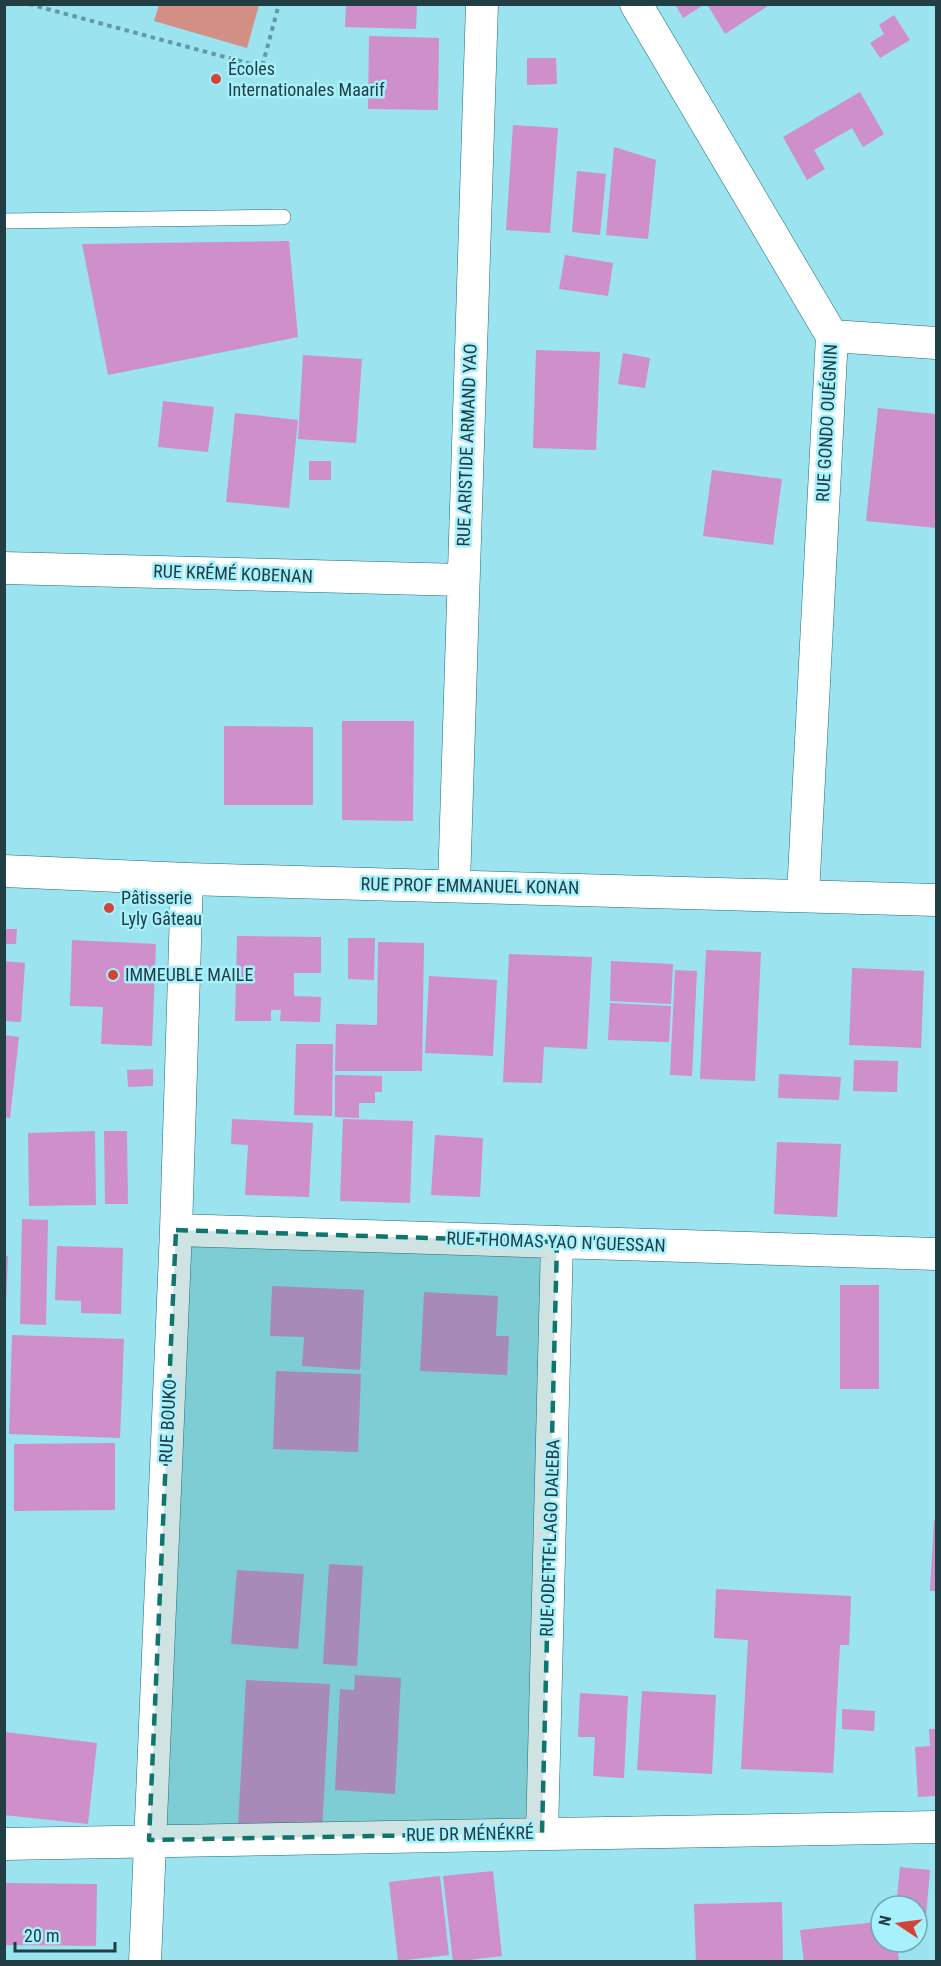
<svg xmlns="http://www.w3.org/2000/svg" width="941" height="1966" font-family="'Roboto Condensed',sans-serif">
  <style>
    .green { fill: #d38f84 }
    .building { fill: #ce8fca }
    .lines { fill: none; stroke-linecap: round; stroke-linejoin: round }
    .lane-casing { stroke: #1f6c77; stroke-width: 16 }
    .street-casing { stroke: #1f6c77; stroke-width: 33 }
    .path { stroke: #6399a2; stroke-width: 4; stroke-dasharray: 4.5 4.5; stroke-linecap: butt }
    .lane { stroke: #fff; stroke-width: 15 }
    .street { stroke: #fff; stroke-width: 32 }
    .marked { fill: #0f766e; fill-opacity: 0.2; stroke: #0f766e; stroke-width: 4.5; stroke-dasharray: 12 8; stroke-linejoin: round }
    .poi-dot { fill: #d24437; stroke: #a7f0fc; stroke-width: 2 }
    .labels { text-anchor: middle; stroke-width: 5; stroke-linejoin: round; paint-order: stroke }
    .poi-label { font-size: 18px; fill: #203e43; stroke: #a7f0fc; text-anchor: start }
    .street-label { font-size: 18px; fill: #203e43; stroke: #a7f0fc }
  </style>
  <rect width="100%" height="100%" fill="#9ae3ef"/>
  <path class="green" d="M159,5v-1l100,1 -12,43 -93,-27z"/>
  <path class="building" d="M346,4h71l-1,25 -71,-2z
    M675,4h30l-22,14z
    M707,4h64l-46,30z
    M894,15l16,25 -30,18 -10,-15 14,-9 -5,-9z
    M369,36l70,2 -1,72 -70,-1z
    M527,58h29l1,26 -30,1z
    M860,92l24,42 -21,13 -11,-19 -38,22 11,19 -18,11 -24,-43z
    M513,125l45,3 -8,105 -44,-3z
    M614,147l42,13 -8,79 -42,-4z
    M577,171l29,3 -6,61 -28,-3z
    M289,241l9,96 -190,38 -26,-131z
    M565,255l48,8 -5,33 -49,-7z
    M536,350l64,2 -4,98 -63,-2z
    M623,353l27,5 -5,30 -27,-4z
    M303,355l59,4 -6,84 -58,-4z
    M163,401l51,6 -6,45 -50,-5z
    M878,408l58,6v114l-70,-7z
    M235,413l63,7 -9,88 -63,-6z
    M309,461h22v19h-22z
    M712,470l70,9 -9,66 -70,-9z
    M342,721h72l-1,100 -71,-1z
    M224,726l89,1v78h-89z
    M4,929h13l-1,15h-12z
    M237,936l84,1v36h-27v23l27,1 -1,25 -40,-1 1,-11h-10v11h-36z
    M348,938h27l-1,42 -26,-1z
    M72,940l84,4 -4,102 -51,-2 2,-37 -33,-1z
    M378,942l46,1 -2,128h-87l1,-47 41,1z
    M706,950l55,2 -6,129 -55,-2z
    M509,954l83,3 -5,92 -43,-2 -2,36 -39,-1z
    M4,961l21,2 -4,59 -17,-1z
    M611,961l62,3 -2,40 -61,-3z
    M852,968l72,3 -3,77 -72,-3z
    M675,970l22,1 -5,105 -22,-1z
    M429,976l68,4 -4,76 -68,-3z
    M610,1003l61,3 -2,36 -61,-2z
    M4,1035l15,2 -9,81 -6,-1z
    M296,1044h37l-1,72 -38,-1z
    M854,1060l44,1 -1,31 -44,-1z
    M153,1069v17l-25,1 -1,-17z
    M779,1074l62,3 -2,23 -61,-2z
    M335,1075l47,1v16h-7v11h-16v15l-24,-1z
    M232,1119l81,4 -4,74 -64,-2 3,-50 -17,-1z
    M343,1119l70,2 -3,82 -70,-2z
    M95,1131l1,74 -67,1 -1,-73z
    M104,1131h23l1,73h-23z
    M435,1135l48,3 -3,59 -49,-2z
    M777,1142l64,2 -4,73 -63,-3z
    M22,1219l26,1 -2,105 -26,-1z
    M57,1246l66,2 -2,66 -40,-1v-12l-26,-1z
    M5,1256h3l-2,47h-1z
    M840,1285h39v104h-39z
    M272,1286l92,4 -4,80 -58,-4 2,-29 -34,-1z
    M424,1292l74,4 -2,40h13l-2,39 -87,-4z
    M12,1335l112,4 -4,99 -111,-4z
    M276,1371l85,3 -3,78 -85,-3z
    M115,1443v67l-101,1v-67z
    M934,1520l2,1v70h-6z
    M329,1564l34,2 -6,100 -34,-2z
    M237,1570l67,4 -6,75 -67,-5z
    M716,1589l135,7 -2,49h-9l-7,128 -92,-4 7,-129 -34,-2z
    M355,1675l46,3 -6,116 -60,-4 5,-101 14,1z
    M246,1680l84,4 -8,148 -84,-5z
    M642,1691l74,4 -4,79 -75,-4z
    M580,1693l48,3 -4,82 -31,-2 2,-39h-17z
    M842,1709l33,2 -1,20 -32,-2z
    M929,1729h7v67l-18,1 -3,-50 15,-1z
    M5,1732l92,11 -9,81 -84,-9z
    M900,1867l30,3 -4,46 -9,-1v-9h-21z
    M493,1871l9,85 -49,6 -10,-86z
    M440,1876l9,79 -51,6 -9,-79z
    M6,1883l91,1 -1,62 -91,-1z
    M782,1902l1,60h-87l-2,-58z
    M877,1922l4,20h16l2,20h-95l-4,-32z"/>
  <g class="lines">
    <defs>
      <path id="lane" d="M4,221l279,-4"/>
      <path id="street" d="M636,4l196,332 -29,559
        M832,336l104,7
        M4,568l458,12
        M4,871l183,8 749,21
        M454,885l28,-881
        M176,1230l760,24
        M542,1833l15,-591
        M4,1844l932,-17
        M145,1962l31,-732 11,-351"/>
    </defs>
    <use href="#lane" class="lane-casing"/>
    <use href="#street" class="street-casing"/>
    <path class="path" d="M29,4l233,63 17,-63"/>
    <use href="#lane" class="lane"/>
    <use href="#street" class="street"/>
  </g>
  <path class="marked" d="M176,1230l381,12 -15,591 -393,7z"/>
  <g class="poi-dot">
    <circle cx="216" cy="79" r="6"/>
    <circle cx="109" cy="908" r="6"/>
    <circle cx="113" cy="975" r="6"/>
  </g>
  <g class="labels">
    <g class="poi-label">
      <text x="228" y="75">Écoles<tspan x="228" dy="21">Internationales Maarif</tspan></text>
      <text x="121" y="904">Pâtisserie<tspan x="121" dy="21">Lyly Gâteau</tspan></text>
      <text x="125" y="981">IMMEUBLE MAILE</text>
    </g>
    <g class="street-label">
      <text transform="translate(827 423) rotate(-87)" y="6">RUE GONDO OUÉGNIN</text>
      <text transform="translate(467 445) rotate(-88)" y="6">RUE ARISTIDE ARMAND YAO</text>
      <text transform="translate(233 574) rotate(2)" y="6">RUE KRÉMÉ KOBENAN</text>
      <text transform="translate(470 886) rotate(1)" y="6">RUE PROF EMMANUEL KONAN</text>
      <text transform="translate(556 1242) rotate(2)" y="6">RUE THOMAS YAO N'GUESSAN</text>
      <text transform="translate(168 1421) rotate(-87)" y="6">RUE BOUKO</text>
      <text transform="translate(550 1538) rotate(-88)" y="6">RUE ODETTE LAGO DALEBA</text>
      <text transform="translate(470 1834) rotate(-1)" y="6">RUE DR MÉNÉKRÉ</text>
    </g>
  </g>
  <rect width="941" height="1966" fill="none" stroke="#203e43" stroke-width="12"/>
  <g transform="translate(899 1924) rotate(283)"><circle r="28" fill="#a7f0fc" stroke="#71a9b2" stroke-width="1.5"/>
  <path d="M0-4.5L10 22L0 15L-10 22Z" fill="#d24437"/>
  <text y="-9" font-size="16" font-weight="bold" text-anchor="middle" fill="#203e43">N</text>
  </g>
  <path d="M15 1942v9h100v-9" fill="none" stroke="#203e43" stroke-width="3"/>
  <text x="24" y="1942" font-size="18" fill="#203e43" stroke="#a7f0fc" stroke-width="4.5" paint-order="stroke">20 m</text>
</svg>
